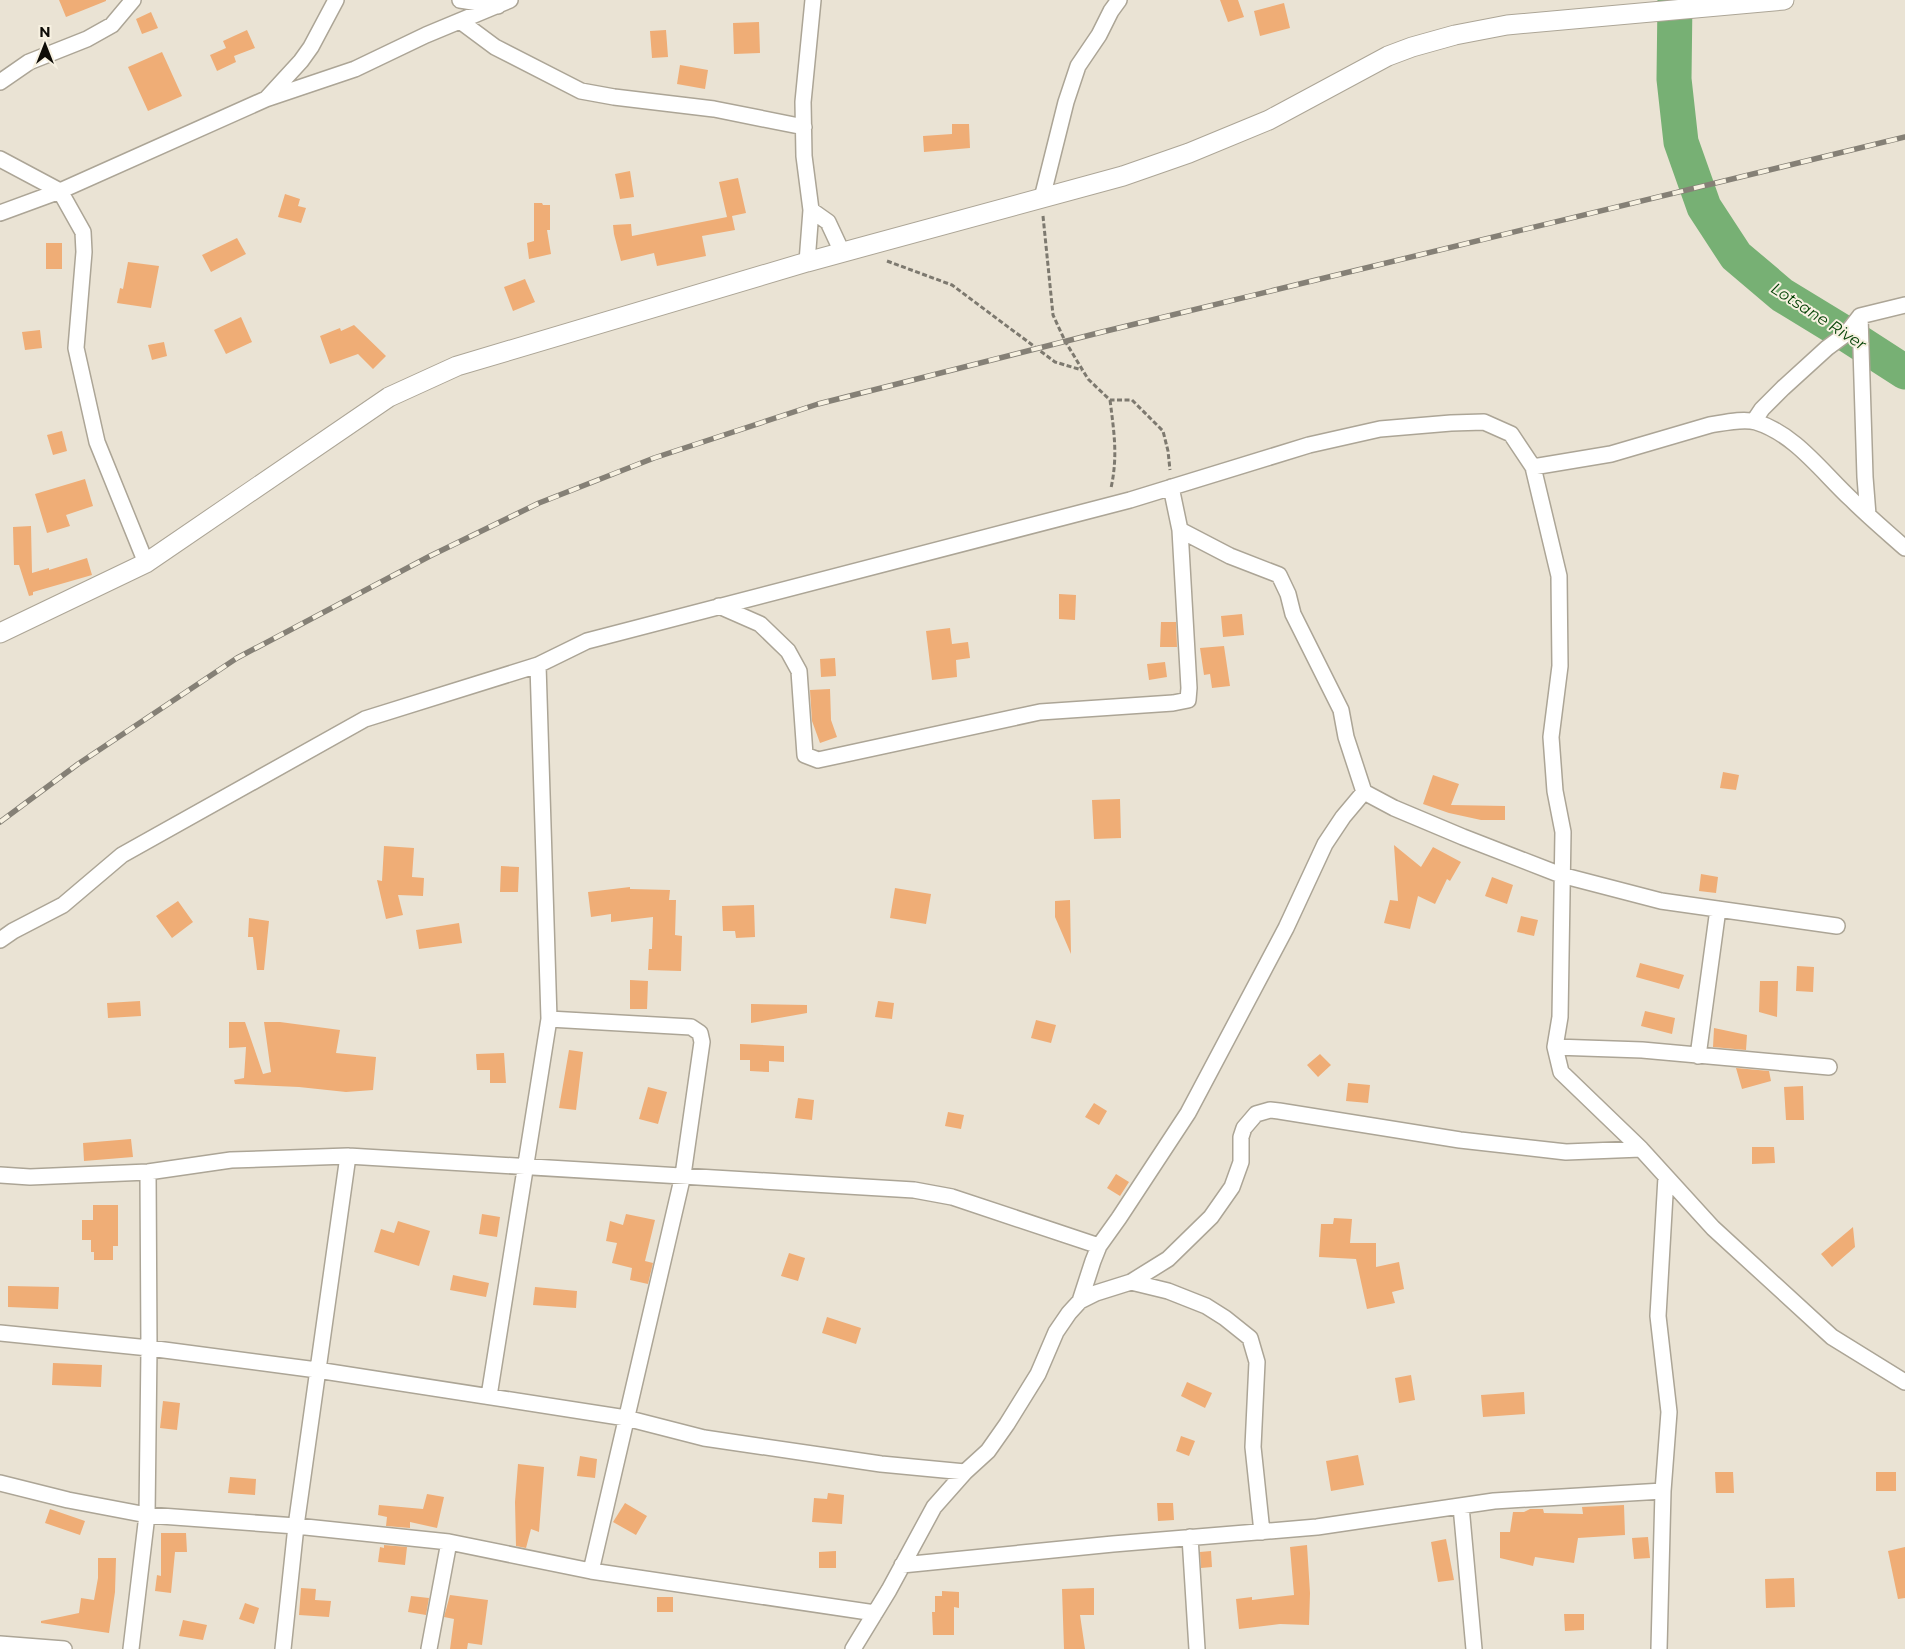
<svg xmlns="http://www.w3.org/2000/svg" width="1905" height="1649" font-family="Montserrat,sans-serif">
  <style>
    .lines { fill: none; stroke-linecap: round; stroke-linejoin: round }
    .river { stroke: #77b074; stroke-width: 35 }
    .building { fill: #efad76 }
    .minor-casing { stroke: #aca596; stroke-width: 18 }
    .tertiary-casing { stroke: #aca596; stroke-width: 21 }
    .path { stroke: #7d796f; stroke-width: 3; stroke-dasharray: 5 2.5; stroke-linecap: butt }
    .minor { stroke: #fff; stroke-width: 15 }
    .tertiary { stroke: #fff; stroke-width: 19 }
    .rail-casing { stroke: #858076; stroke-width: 5.5 }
    .rail { stroke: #f7f1e1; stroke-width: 4; stroke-dasharray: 11; stroke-linecap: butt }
    .labels { text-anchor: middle; stroke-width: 4; stroke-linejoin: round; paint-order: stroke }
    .water-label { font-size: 16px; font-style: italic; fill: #003f02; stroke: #f7f1e1 }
  </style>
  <rect width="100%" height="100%" fill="#eae3d4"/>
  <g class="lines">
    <path class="river" d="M1675,0l-1,79 7,63 23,65 32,49 46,39 64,39 59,38"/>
  </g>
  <path class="building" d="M59,0h47v1l-40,16z
    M1220,0h18l6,17 -16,5z
    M1284,3l6,25 -30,8 -6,-25z
    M151,12l7,16 -16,6 -6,-15z
    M759,22l1,31 -26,1 -1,-31z
    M247,30l8,18 -21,8 2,6 -19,9 -7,-16 16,-7 -3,-7z
    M666,30l2,27 -16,1 -2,-27z
    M162,52l20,44 -34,15 -20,-44z
    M680,65l28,5 -3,19 -28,-5z
    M952,124h17l1,24 -46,4 -1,-16 29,-2z
    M630,171l4,26 -14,2 -5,-25z
    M738,178l8,35 -14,3 3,14 -33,6 4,20 -49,10 -3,-13 -33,8 -7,-27 -1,-9 18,-1 1,12 95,-19 -8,-35z
    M285,194l15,5 -2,7 8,2 -5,15 -23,-6z
    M534,203h8l1,2h7v25h-3l4,24 -22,5 -2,-16 7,-2z
    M237,238l9,16 -35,18 -9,-17z
    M46,243h16v26h-16z
    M128,262l31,4 -8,42 -34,-5 3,-15 3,1z
    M525,279l10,23 -22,9 -9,-24z
    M241,317l11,25 -26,12 -12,-24z
    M354,325l32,31 -13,13 -15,-15 -28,10 -10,-28 20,-8 1,3z
    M40,330l2,18 -17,2 -3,-18z
    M164,342l3,14 -15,4 -4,-15z
    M62,431l5,20 -14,4 -6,-20z
    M85,479l8,27 -27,9 4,11 -23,7 -12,-39z
    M31,526l1,47 17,-5v2l38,-12 5,17 -59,17v3l-4,1 -10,-31h-5l-1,-38z
    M1059,594l17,1 -1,25 -16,-1z
    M1242,614l2,21 -21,2 -2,-21z
    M1161,622h15l1,25h-17z
    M950,628l2,16 16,-2 2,16 -14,2 1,17 -25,3 -6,-49z
    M1224,646l6,40 -18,2 -2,-14 -6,1 -4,-27z
    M835,658l1,18 -15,1 -1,-18z
    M1165,662l2,15 -18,3 -2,-16z
    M830,689l1,31 6,17 -17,6 -8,-22 -2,-31z
    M1723,772l16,3 -3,15 -16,-2z
    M1433,775l26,9 -8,21 54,1v14h-24l-32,-7 -26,-9z
    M1120,799l1,39 -27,1 -2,-39z
    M1394,845l27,22 12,-20 28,15 -11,19 -3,-2 -12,25 -17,-8 -8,33 -26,-6 6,-23 8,1z
    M384,846l30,2 -2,29 12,1 -1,18 -25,-1 5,20 -17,4 -9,-39 5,1z
    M501,866l18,1 -1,25h-18z
    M1701,874l17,3 -2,16 -17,-2z
    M1492,877l21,8 -6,19 -22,-8z
    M630,887v2l40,1 -1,10h7l-1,35 7,1 -1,35 -33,-1 1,-21h3l1,-32 -42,5v-8l-20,3 -3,-25z
    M895,888l36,6 -5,30 -36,-6z
    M1070,900l1,54 -16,-37v-16z
    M178,901l15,21 -21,16 -16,-22z
    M754,905l1,32 -19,1 -1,-7h-12l-1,-25z
    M1521,916l17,4 -4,16 -17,-4z
    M249,918l20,3 -5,49h-7l-4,-33h-5z
    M459,923l3,20 -43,6 -3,-19z
    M1640,963l44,12 -5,14 -43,-12z
    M1797,966l17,1 -1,25 -17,-1z
    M630,980l18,1 -1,28h-17z
    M1760,981h18l-1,36 -18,-5z
    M140,1001l1,15 -33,2 -1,-15z
    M878,1001l16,2 -2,16 -17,-2z
    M751,1004l56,1v8l-56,10z
    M1645,1011l30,7 -3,16 -31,-8z
    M1036,1020l20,5 -5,18 -20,-5z
    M229,1022h16l18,52 8,-2 -7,-50h16l60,8 -4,23 40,4 -3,33 -27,2 -47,-5 -64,-3 -1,-4 10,-2 2,-31 -17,1z
    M1714,1028l33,7 -1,15 -33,-3z
    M740,1044l44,2v16l-15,-1v11l-19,-1v-11h-10z
    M569,1050l14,2 -7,58 -17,-2z
    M504,1053l2,30h-16v-13h-13l-1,-16z
    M1320,1054l11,11 -13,12 -11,-12z
    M1736,1068l33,3 2,10 -29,8z
    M1348,1083l22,2 -2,18 -22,-2z
    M1803,1086l1,34h-18l-2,-33z
    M648,1087l19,5 -9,32 -19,-5z
    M798,1098l16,2 -2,20 -17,-2z
    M1094,1103l13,8 -8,14 -14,-8z
    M948,1112l16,3 -3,14 -16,-3z
    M131,1139l2,18 -49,4 -1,-18z
    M1752,1147h22l1,16 -23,1z
    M1116,1174l13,8 -9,14 -13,-8z
    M93,1205h25v41h-5v14h-19v-8h-3v-12h-9v-20h11z
    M482,1214l18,3 -3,20 -18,-3z
    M626,1214l29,6 -10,41 8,2 -5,21 -18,-4 2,-12 -20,-5 5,-20 -11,-2 4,-20 13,4z
    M1334,1218l18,1 -2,24h26v24l23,-5 5,27 -12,3 3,11 -28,6 -11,-50 -37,-2 2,-33h12z
    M398,1221l32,10 -11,35 -45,-14 7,-23 13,4z
    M1853,1227l2,20 -23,20 -11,-13z
    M789,1253l16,5 -7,23 -17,-5z
    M453,1275l36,8 -3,14 -36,-7z
    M8,1286l51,1 -1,22 -50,-2z
    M535,1287l42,4 -1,17 -43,-3z
    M827,1317l34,11 -5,16 -34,-11z
    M53,1363l49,2 -1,22 -49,-2z
    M1411,1375l4,25 -16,3 -4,-25z
    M1187,1382l25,11 -7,15 -24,-12z
    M1524,1392l1,22 -42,3 -2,-22z
    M163,1401l17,2 -3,27 -17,-2z
    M1181,1436l14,5 -6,15 -13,-5z
    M1358,1455l6,30 -33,6 -5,-30z
    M580,1456l17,3 -2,19 -18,-2z
    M518,1464l26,3 -5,65 -8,-3 -5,19 -10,-2 -1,-44z
    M1715,1472h18l1,21h-18z
    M1876,1472h20v19h-20z
    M230,1477l26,2 -1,16 -27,-2z
    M828,1493l16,2 -2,29 -30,-2 2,-24 13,1z
    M427,1494l17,3 -7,31 -27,-6v6l-24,-2 1,-9 -9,-2 1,-10 44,4z
    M625,1503l22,13 -11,19 -23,-13z
    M1157,1503h16l1,17 -16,1z
    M1624,1505l1,30 -47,3 -4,25 -39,-6 -2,9 -33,-8v-26h10l3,-20h11l6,-3h13l1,4 39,1 -1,-7z
    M50,1509l35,12 -5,14 -35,-12z
    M161,1533h25l1,19h-12l-4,41 -16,-2 2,-16 4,1z
    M1648,1537l2,21 -16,1 -2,-21z
    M1446,1539l8,41 -16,2 -7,-40z
    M384,1545l23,2 -2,18 -27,-3 2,-15 4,1z
    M1307,1545l3,48 -1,32 -29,-1 -41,5 -3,-30 16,-2v3l42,-5 -4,-48z
    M1905,1547v51l-7,1 -10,-48z
    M836,1551v17h-17v-16z
    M1211,1551l1,16 -11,1 -1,-16z
    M98,1558h18l-1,34 -6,41 -68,-10v-2l38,-8 2,-15 13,2 4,-22z
    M1794,1578l1,29 -29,1 -1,-29z
    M301,1588l15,1 -1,11 16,1 -2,16 -30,-2z
    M1094,1588v27h-14l5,34h-21l-2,-60z
    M942,1591l17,1v16l-5,-1v28h-21l-1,-23h3v-16h7z
    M450,1595l38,5 -6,45 -14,-2 -1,6h-17l4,-30 -10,-2z
    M411,1596l18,2 -3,17 -18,-3z
    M657,1597h16v15h-16z
    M245,1603l14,5 -5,16 -15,-5z
    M1564,1614h20v16l-19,1z
    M183,1620l24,5 -4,15 -24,-4z"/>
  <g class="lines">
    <defs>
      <path id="minor" d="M460,0l38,6
        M460,21l35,26 86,44 33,6 100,12 90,18
        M0,82l29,-20 58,-23 25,-14 21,-25
        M267,98l34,-37 10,-14 25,-47
        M0,159l60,32 23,41 1,20 -8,96 21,94 49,121
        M1042,198l24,-96 12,-36 21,-31 12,-24 8,-11
        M811,210l17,12 14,30
        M0,213l60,-22 206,-92 89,-30 71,-34 84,-35
        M807,262l4,-52 -7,-54 -1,-54 10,-102
        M1860,316l5,161 3,38
        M1754,421l8,-12 21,-21 44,-40 19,-14 14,-18 45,-11
        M1533,467l78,-13 99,-29c13,-2 33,-7 46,-3 39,12 66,50 95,77 17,17 36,33 54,49
        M1180,530l50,26 49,19 9,19 5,20 48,96 5,27 18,55 30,16 69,29 98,38 100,26 176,25
        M719,606l41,18 28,27 11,20 6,84 13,5 222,-48 133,-9 15,-3 1,-12 -9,-158 -9,-43
        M0,940l13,-9 50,-26 59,-50 243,-136 173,-54 49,-24 543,-141 179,-55 71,-16 71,-6 33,-1 27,12 22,33 26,109 1,90 -9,71 4,54 8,41 -3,185 -5,30 6,25 80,77 72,79 119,109 73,45
        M549,1019l142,8 9,6 2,9 -19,133 -92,396
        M1555,1047l87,3 187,17
        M1698,1056l20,-147
        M0,1175l30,2 118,-5 83,-12 117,-4 566,34 38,7 147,49
        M1131,1282l37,9 38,15 19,12 25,20 7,24 -4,85 9,85
        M1080,1301l13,-40 6,-15 20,-28 69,-105 98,-185 39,-84 18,-27 21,-25
        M0,1333l149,15 168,22 309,48 78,20 177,26 84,8
        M489,1396l60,-377 -11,-354
        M0,1483l68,17 79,15 149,11 153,16 142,29 284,42
        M1461,1506l13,143
        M1190,1537l7,112
        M902,1565l211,-21 204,-17 177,-26 169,-10
        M0,1644l64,5
        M131,1649l16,-134 2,-167 -1,-176
        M283,1649l13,-123 52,-370
        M429,1649l20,-107
        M853,1649l36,-59 45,-83 31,-35 23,-21 19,-27 31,-50 18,-42 13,-19 11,-12 16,-8 35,-11 37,-23 43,-42 21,-30 9,-25v-25l3,-9 12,-14 14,-4 9,1 181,29 106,12 75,-3
        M1659,1649l4,-158 6,-79 -11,-96 8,-139"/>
      <path id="tertiary" d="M0,633l146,-70 243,-166 68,-31 350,-104 316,-86 66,-23 80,-33 119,-64 24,-9 43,-12 52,-10 277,-25"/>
    </defs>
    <use href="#minor" class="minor-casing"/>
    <use href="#tertiary" class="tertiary-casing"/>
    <path class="path" d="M1043,216l10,99 12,26 23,38 22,21h22l31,31 5,20 2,19
      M887,261l65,24 103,77 27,8
      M1110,400c4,32 8,56 1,88"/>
    <use href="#minor" class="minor"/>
    <use href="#tertiary" class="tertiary"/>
    <defs>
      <path id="rail" d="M0,822l78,-58 159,-106 193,-102 109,-53 115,-45 164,-54 284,-72 803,-195"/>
    </defs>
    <use href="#rail" class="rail-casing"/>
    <use href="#rail" class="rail"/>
  </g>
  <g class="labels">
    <g class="water-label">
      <text transform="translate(1819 316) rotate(33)" y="6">Lotsane River</text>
    </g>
  </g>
  <g transform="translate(45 45)" stroke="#f7f1e1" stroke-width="4" paint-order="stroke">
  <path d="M0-4L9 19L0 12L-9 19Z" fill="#0e0c07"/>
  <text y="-8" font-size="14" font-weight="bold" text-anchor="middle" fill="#0e0c07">N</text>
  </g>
</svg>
